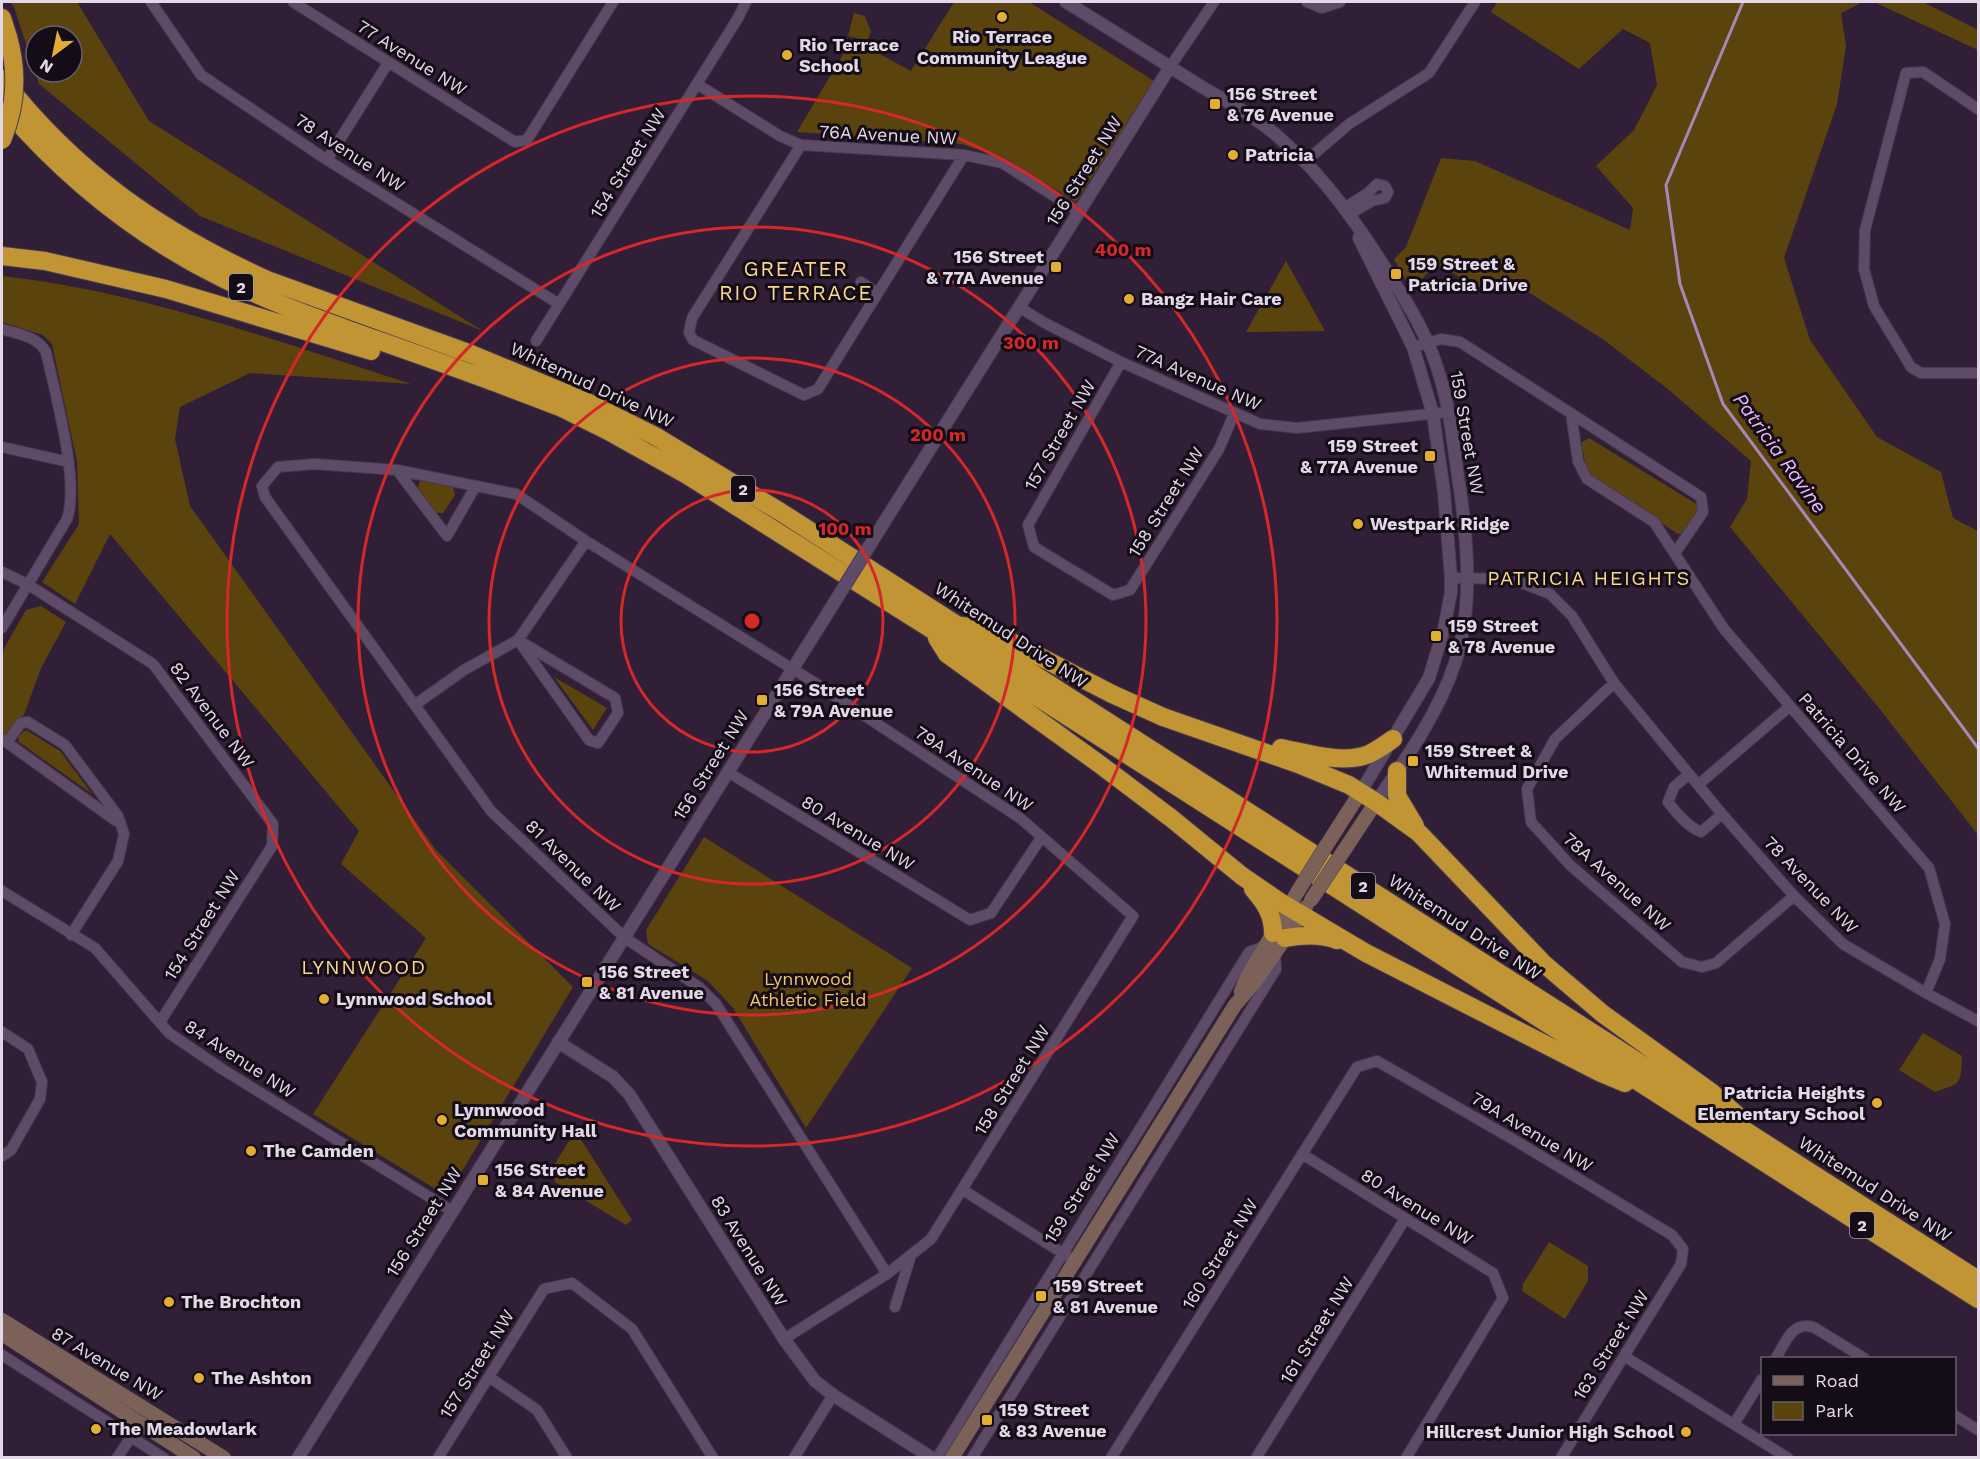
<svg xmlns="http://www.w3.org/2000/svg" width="1980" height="1459" font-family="'Work Sans',sans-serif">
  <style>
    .green { fill: #5b430d; fill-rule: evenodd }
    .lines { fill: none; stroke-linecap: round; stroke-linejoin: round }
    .stream { stroke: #a788b4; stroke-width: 3 }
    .minor-casing { stroke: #493a4e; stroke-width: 12 }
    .tertiary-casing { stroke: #493a4e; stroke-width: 14 }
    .secondary-casing { stroke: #493a4e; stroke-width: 15 }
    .motorway-casing { stroke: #493a4e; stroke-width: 20 }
    .minor { stroke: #5e4b67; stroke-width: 10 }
    .tertiary { stroke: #5e4b67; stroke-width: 12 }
    .secondary { stroke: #7c6158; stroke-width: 14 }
    .motorway { stroke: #c19534; stroke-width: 18 }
    .tertiary-bridge-casing { stroke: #493a4e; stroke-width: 14; stroke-linecap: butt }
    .secondary-bridge-casing { stroke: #493a4e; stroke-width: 15; stroke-linecap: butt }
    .motorway-bridge-casing { stroke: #493a4e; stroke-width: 20; stroke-linecap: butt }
    .tertiary-bridge { stroke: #5e4b67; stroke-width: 12 }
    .secondary-bridge { stroke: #7c6158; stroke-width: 14 }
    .motorway-bridge { stroke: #c19534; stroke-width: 18 }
    .ring { fill: none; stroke: #d62828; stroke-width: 3 }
    .poi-dot { fill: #e3ae34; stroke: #140c17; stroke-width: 2 }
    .labels { text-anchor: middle; stroke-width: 6; stroke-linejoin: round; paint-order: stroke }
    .shield { fill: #140c17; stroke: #a59ba9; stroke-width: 1.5 }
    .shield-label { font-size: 16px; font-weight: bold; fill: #e3d8e8 }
    .poi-label { font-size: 18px; font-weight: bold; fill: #e3d8e8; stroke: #140c17; text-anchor: start }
    .street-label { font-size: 18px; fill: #e3d8e8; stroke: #140c17 }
    .park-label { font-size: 18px; fill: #f3c667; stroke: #140c17 }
    .water-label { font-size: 20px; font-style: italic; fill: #e8bafa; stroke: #140c17 }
    .neighbourhood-label { font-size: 20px; letter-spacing: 1.5px; fill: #fbd78e; stroke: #140c17 }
    .quarter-label { font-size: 21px; letter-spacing: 1.5px; fill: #fbd78e; stroke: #140c17 }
    .centre { fill: #d62828; stroke: #140c17; stroke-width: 3 }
    .ring-label { font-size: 18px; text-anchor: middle; font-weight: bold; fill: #d62828; stroke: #140c17; stroke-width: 6; stroke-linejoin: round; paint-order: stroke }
  </style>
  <rect width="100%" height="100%" fill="#301f37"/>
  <path class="green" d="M10,2h67l72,119 334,210 -283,-115 -161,-132 -25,-77zM36,36h36v36h-36z
    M954,2h75l125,79 -78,121 -67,-41 -47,-17 -165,-12 55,-93 59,32z
    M1497,2h366l-22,11 5,33 -9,58 -53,154 26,82 67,97 64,35 12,46 25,13v304l-99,-127 -149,-181 17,-28 4,-38 -82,-71 -65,-50 -79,-50 -44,-2 -46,-24 -23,27 -18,-32 12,-12 35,-89 34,3 155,69 3,-22 -37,-42 38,-36 23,-45 -7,-42 -27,-14 -44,40 -88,-57z
    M1874,2h49l55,28v20z
    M854,13l11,3 6,16 -4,9 -19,-5z
    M1286,261l39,70 -79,1z
    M2,276c141,16 275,65 409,108l-161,-11 -70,34 -5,32 15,67 246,344 137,137 -126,209 -134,-82 113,-176 -85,-74 18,-33 -249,-297 -35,70 -33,-22 37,-58 -2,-62 -25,-118 -9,-9 -41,-13z
    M1589,438l109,67 1,8 -14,19 -7,2 -83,-55 -9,-12 -5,-24z
    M425,478l28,9 2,8 -12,18h-7l-18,-25 2,-7z
    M41,606l25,16 -25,46 -17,47 -6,4 -10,17 -6,-4v-80l24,-42z
    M554,677l53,31 -14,22z
    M26,730l34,21 32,43 -73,-52 -1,-6z
    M704,837l208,131 -106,160 -73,-120 -25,-27 -60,-37 -2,-14z
    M1923,1033l39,23c-1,29 -1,27 -27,36l-36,-22z
    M580,1138l52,82 -6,5 -71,-43 -4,-12 18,-29z
    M1549,1242l39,24v15l-23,38 -43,-28 1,-7z"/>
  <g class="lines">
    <path class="stream" d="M1743,2l-77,183 14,99 43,120 255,344"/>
    <defs>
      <path id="minor" d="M151,2l50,73 126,85 232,144
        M293,2l222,140 12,-2 86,-138
        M1307,2l15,6 18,-6
        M1170,67l44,-65
        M697,84l83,52 21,9 163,10 38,8 77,49
        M1978,109l-55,-37 -17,1 -41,157 -1,39 10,37 37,61 10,6h57
        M801,145l-109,173 -3,14 4,8 111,55 14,-6 146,-234
        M327,160l61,-97
        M1306,161l43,-37 80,-51 46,-71
        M1344,208l24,-15 9,-9 8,2 3,6 -3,6 -13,3 -24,14
        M861,282l16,11
        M1019,307l24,15 78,40 139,62 37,4 151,-16
        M2,329c16,5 35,7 44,23 9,41 34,130 21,167l-65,109
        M536,341l202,-323 8,-16
        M1413,347l28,-8 19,3 241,155 2,15 -28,41
        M1121,362l-93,163 6,22 79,48 17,-5 89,-141 15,-35
        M1571,413l7,48 9,18 67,43 70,107 205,239 16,56 -5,35 -14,34
        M2,447l67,15
        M397,470l50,66 28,-49
        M2,572l25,12 126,80 120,160 -1,22 -112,176
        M1451,578l61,1 38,15 22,22 42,67 108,131 72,82 49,48 83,49 52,28
        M518,640l97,58 3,15 -20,30 -9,-3z
        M1614,683l-59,56 -28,50 4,33 39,43 112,97 20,5 14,-4 78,-67
        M416,704l48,-34 54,-30 68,-99
        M2,739l114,82
        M7,742l14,-19 7,-1 37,23 53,71 6,18
        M728,772l242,148 21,-7 50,-75
        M1689,774l-15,13 -6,15c9,12 19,24 33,30l21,-18
        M1698,785l92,-79
        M2,891l93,57 74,85 53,36 230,142
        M71,935l47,-74 6,-27
        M2,1032l26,17 14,33 -2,17 -29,51 -9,6
        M1302,1154l191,119 10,25 -97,160
        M963,1190l112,71
        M895,1307l16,-52
        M784,1339l103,-65 44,-35 202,-323 -113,-98 -208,-137 -226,-140 -70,-47 -119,-24 -82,-6 -37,3 -16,19 3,11 226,314 134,127 74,49 17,17 171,270
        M2,1355l162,103
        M1624,1356l164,102
        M1776,1358c9,-15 17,-39 39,-30l49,30
        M489,1377l48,33 30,48
        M1954,1415l24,15
        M1734,1424l28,-45
        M117,1458l14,-21
        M438,1458l106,-169 28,-6 60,46 81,129
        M794,1458l39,-63
        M937,1458l312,-506 16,-6
        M972,1458l304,-489 -1,-17
        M1111,1458l246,-391 20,-6 139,80 156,94 11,14 -2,15 -120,194
        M1256,1458l149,-239"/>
      <path id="tertiary" d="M1066,2c44,27 87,54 131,82 30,18 62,34 87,58 43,37 75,85 105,132 21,33 41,66 51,103 11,36 14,76 20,113 8,57 13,118 -5,173 -17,51 -49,96 -79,139
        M1359,238l54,109 20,67 11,78 7,86v14l-7,37 -15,49 -69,115
        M883,524l287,-457
        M558,1042l55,35 16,17 155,245 31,42 18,14 99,63
        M298,1458l531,-847"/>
      <path id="secondary" d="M1326,846l34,-53
        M1347,846l29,-44
        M1241,992l6,-15 51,-86
        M2,1320l222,138
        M2,1334l192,124
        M952,1458l283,-453 21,-24 50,-74"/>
      <path id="motorway" d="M2,18l6,19
        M2,79c73,94 158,152 265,201l204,74 116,48 68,34 124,75 1199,769
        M2,104c61,72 135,132 220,174 43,22 89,38 135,55 68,24 137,48 205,75l46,23 79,44 244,154 1047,670
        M2,256l43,5 121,28 205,62
        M961,626l25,3 126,65 51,23 135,47 51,21 27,17 43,31 124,130 60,51 108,78 28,25
        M937,638l10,16 151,109 73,55 71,58 38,26 86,51 235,120 24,10
        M1281,748c27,5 62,17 88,6 9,-4 17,-10 24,-15
        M1397,771v25l18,30
        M1253,889c12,14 20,25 20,44
        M1285,938c17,-3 36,-4 52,2"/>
    </defs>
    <use href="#minor" class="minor-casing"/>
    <use href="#tertiary" class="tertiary-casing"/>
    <use href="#secondary" class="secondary-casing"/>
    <use href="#motorway" class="motorway-casing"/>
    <use href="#minor" class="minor"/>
    <use href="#tertiary" class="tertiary"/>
    <use href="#secondary" class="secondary"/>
    <use href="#motorway" class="motorway"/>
    <defs>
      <path id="tertiary-bridge" d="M829,611l54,-87"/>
      <path id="secondary-bridge" d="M1298,891l28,-45
        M1311,900l36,-54"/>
      <path id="motorway-bridge" d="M2,140c14,-33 16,-68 6,-103"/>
    </defs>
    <use href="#tertiary-bridge" class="tertiary-bridge-casing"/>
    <use href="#secondary-bridge" class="secondary-bridge-casing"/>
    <use href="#motorway-bridge" class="motorway-bridge-casing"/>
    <use href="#tertiary-bridge" class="tertiary-bridge"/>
    <use href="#secondary-bridge" class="secondary-bridge"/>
    <use href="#motorway-bridge" class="motorway-bridge"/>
  </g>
  <g class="ring">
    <circle cx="752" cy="621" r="131"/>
    <circle cx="752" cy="621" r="263"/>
    <circle cx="752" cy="621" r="394"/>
    <circle cx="752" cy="621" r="525"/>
  </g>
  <g class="poi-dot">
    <circle cx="1002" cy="17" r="6"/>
    <circle cx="787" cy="55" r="6"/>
    <rect x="1209" y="98" width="12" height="12" rx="3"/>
    <circle cx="1233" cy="155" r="6"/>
    <rect x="1050" y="261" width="12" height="12" rx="3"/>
    <rect x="1390" y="268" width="12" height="12" rx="3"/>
    <circle cx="1129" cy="299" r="6"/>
    <rect x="1424" y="450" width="12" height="12" rx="3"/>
    <circle cx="1358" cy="524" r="6"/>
    <rect x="1430" y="630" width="12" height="12" rx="3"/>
    <rect x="756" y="694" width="12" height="12" rx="3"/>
    <rect x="1407" y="755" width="12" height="12" rx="3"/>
    <rect x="581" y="976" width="12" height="12" rx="3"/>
    <circle cx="324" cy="999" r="6"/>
    <circle cx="1877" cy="1103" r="6"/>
    <circle cx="442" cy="1120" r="6"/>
    <circle cx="251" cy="1151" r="6"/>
    <rect x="477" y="1174" width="12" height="12" rx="3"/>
    <rect x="1035" y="1290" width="12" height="12" rx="3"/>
    <circle cx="169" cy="1302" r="6"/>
    <circle cx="199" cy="1378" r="6"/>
    <rect x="981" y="1414" width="12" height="12" rx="3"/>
    <circle cx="96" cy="1429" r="6"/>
    <circle cx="1686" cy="1432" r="6"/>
  </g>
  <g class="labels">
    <g class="shield">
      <rect x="229" y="274" width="24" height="26" rx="4.5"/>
      <rect x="731" y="476" width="24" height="26" rx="4.5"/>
      <rect x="1351" y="873" width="24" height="26" rx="4.5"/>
      <rect x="1850" y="1212" width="24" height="26" rx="4.5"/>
    </g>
    <g class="shield-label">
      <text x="241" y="293">2</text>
      <text x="743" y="495">2</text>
      <text x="1363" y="892">2</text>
      <text x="1862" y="1231">2</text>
    </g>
    <g class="poi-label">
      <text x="1002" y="43" text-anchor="middle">Rio Terrace<tspan x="1002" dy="21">Community League</tspan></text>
      <text x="799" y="51">Rio Terrace<tspan x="799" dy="21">School</tspan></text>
      <text x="1227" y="100">156 Street<tspan x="1227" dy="21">&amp; 76 Avenue</tspan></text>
      <text x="1245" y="161">Patricia</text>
      <text x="1044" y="263" text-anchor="end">156 Street<tspan x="1044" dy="21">&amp; 77A Avenue</tspan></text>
      <text x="1408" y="270">159 Street &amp;<tspan x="1408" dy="21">Patricia Drive</tspan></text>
      <text x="1141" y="305">Bangz Hair Care</text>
      <text x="1418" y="452" text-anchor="end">159 Street<tspan x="1418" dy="21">&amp; 77A Avenue</tspan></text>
      <text x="1370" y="530">Westpark Ridge</text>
      <text x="1448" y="632">159 Street<tspan x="1448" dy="21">&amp; 78 Avenue</tspan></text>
      <text x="774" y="696">156 Street<tspan x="774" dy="21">&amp; 79A Avenue</tspan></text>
      <text x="1425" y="757">159 Street &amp;<tspan x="1425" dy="21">Whitemud Drive</tspan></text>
      <text x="599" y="978">156 Street<tspan x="599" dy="21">&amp; 81 Avenue</tspan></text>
      <text x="336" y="1005">Lynnwood School</text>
      <text x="1865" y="1099" text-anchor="end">Patricia Heights<tspan x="1865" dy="21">Elementary School</tspan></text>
      <text x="454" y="1116">Lynnwood<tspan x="454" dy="21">Community Hall</tspan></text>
      <text x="263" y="1157">The Camden</text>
      <text x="495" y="1176">156 Street<tspan x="495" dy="21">&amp; 84 Avenue</tspan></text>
      <text x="1053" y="1292">159 Street<tspan x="1053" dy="21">&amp; 81 Avenue</tspan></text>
      <text x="181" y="1308">The Brochton</text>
      <text x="211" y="1384">The Ashton</text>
      <text x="999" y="1416">159 Street<tspan x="999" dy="21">&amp; 83 Avenue</tspan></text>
      <text x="108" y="1435">The Meadowlark</text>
      <text x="1674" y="1438" text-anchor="end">Hillcrest Junior High School</text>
    </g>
    <g class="street-label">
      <text transform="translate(412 58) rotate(32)" y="6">77 Avenue NW</text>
      <text transform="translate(888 135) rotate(3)" y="6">76A Avenue NW</text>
      <text transform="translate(350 153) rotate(33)" y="6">78 Avenue NW</text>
      <text transform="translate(628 163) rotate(-58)" y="6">154 Street NW</text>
      <text transform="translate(1084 171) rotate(-58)" y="6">156 Street NW</text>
      <text transform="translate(1198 378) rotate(24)" y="6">77A Avenue NW</text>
      <text transform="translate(592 385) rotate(25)" y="6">Whitemud Drive NW</text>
      <text transform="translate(1467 433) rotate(80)" y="6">159 Street NW</text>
      <text transform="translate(1060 435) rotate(-60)" y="6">157 Street NW</text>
      <text transform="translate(1166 502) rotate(-58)" y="6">158 Street NW</text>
      <text transform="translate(1011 635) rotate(33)" y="6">Whitemud Drive NW</text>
      <text transform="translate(212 715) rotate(53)" y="6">82 Avenue NW</text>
      <text transform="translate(1852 753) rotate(49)" y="6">Patricia Drive NW</text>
      <text transform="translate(711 765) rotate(-58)" y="6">156 Street NW</text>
      <text transform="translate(974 769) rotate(34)" y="6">79A Avenue NW</text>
      <text transform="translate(858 833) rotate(31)" y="6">80 Avenue NW</text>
      <text transform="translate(573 866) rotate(44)" y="6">81 Avenue NW</text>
      <text transform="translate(1617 882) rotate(42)" y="6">78A Avenue NW</text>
      <text transform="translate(1811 885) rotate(46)" y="6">78 Avenue NW</text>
      <text transform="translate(202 925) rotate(-58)" y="6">154 Street NW</text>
      <text transform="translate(1465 927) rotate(33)" y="6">Whitemud Drive NW</text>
      <text transform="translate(240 1059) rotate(33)" y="6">84 Avenue NW</text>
      <text transform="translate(1012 1080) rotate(-58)" y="6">158 Street NW</text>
      <text transform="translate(1532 1132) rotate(31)" y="6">79A Avenue NW</text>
      <text transform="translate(1082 1188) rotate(-58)" y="6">159 Street NW</text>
      <text transform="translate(1875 1189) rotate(33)" y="6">Whitemud Drive NW</text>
      <text transform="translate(1417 1207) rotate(32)" y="6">80 Avenue NW</text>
      <text transform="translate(424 1222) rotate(-58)" y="6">156 Street NW</text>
      <text transform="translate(749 1251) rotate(58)" y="6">83 Avenue NW</text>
      <text transform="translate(1220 1254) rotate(-58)" y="6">160 Street NW</text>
      <text transform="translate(1317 1330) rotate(-58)" y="6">161 Street NW</text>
      <text transform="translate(1611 1345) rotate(-58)" y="6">163 Street NW</text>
      <text transform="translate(107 1364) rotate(31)" y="6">87 Avenue NW</text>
      <text transform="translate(477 1364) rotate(-58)" y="6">157 Street NW</text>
    </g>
    <g class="park-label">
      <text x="808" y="985">Lynnwood<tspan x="808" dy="21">Athletic Field</tspan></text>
    </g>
    <g class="water-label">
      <text transform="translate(1780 453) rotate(54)" y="7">Patricia Ravine</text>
    </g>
    <g class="neighbourhood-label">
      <text x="1589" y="585">PATRICIA HEIGHTS</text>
      <text x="364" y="974">LYNNWOOD</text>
    </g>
    <g class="quarter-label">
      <text x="796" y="276">GREATER<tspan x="796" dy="24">RIO TERRACE</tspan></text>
    </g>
  </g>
  <circle cx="752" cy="621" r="9" class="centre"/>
  <g class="ring-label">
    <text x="1123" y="256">400 m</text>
    <text x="1031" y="349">300 m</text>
    <text x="938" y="441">200 m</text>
    <text x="845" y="535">100 m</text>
  </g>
  <rect width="1980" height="1459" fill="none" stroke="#e3d8e8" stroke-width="6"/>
  <rect x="1761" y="1357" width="195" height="78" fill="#140c17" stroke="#675e6b" stroke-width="1.5"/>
  <rect x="1773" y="1376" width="30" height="9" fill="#7c6158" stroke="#675e6b" stroke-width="1.5"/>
  <text x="1815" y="1387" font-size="18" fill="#e3d8e8">Road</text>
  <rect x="1773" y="1402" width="30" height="18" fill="#5b430d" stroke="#675e6b" stroke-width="1.5"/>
  <text x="1815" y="1417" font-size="18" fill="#e3d8e8">Park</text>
  <g transform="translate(54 54) rotate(212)"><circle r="28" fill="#140c17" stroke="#675e6b" stroke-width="1.5"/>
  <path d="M0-4.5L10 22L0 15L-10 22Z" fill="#e3ae34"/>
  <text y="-9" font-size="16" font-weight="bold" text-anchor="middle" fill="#e3d8e8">N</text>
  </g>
</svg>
